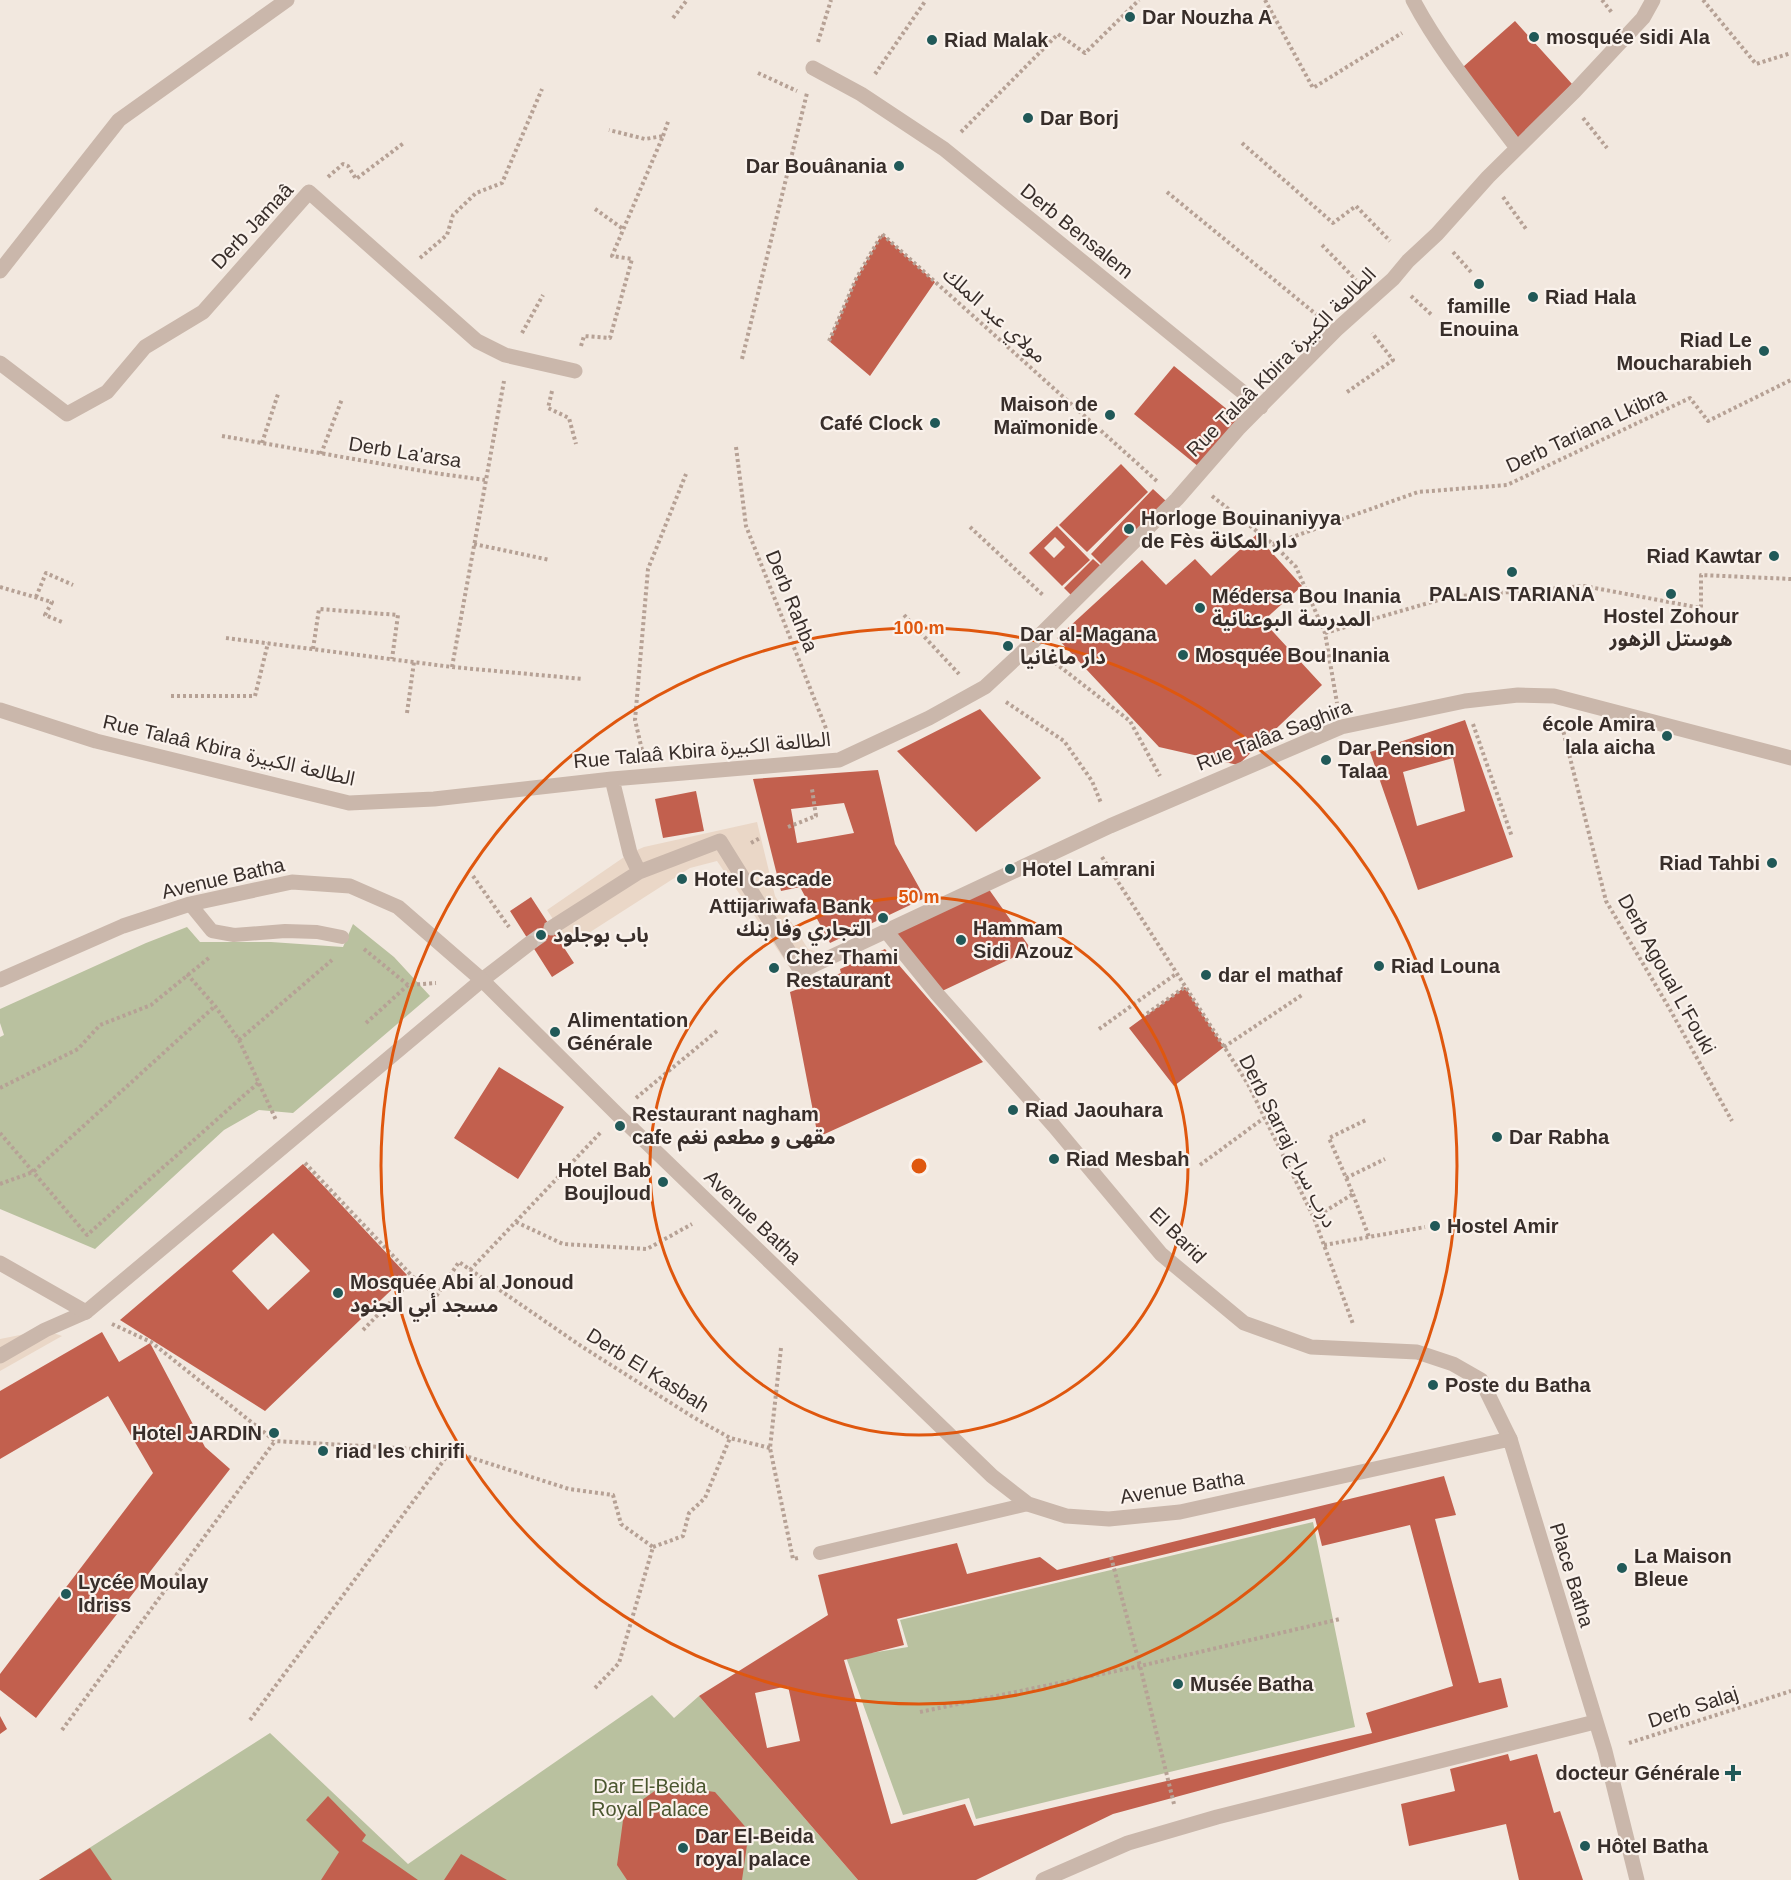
<svg xmlns="http://www.w3.org/2000/svg" width="1791" height="1880" font-family="Helvetica,'Noto Sans Arabic',sans-serif">
  <style>
    .green { fill: #b9c19f }
    .plaza { fill: #ead7c7 }
    .building { fill: #c2604e; fill-rule: evenodd }
    .lines { fill: none; stroke-linecap: round; stroke-linejoin: round }
    .pedestrian-tunnel { stroke: #cdc3bb; stroke-width: 15; stroke-dasharray: 15 8; stroke-linecap: butt }
    .path { stroke: #b6a195; stroke-width: 4; stroke-dasharray: 3 3; stroke-linecap: butt }
    .service { stroke: #cab7ab; stroke-width: 14 }
    .pedestrian { stroke: #cab7ab; stroke-width: 15 }
    .minor { stroke: #cab7ab; stroke-width: 15 }
    .ring { fill: none; stroke: #df570e; stroke-width: 3 }
    .poi-dot { fill: #215958; stroke: #faf2ec; stroke-width: 2 }
    .labels { text-anchor: middle; stroke-width: 4.5; stroke-linejoin: round; paint-order: stroke }
    .poi-label { font-size: 20px; font-weight: bold; fill: #382e2a; stroke: #faf2ec; text-anchor: start }
    .street-label { font-size: 20px; fill: #382e2a; stroke: #faf2ec }
    .park-label { font-size: 20px; fill: #4b562f; stroke: #faf2ec }
    .centre { fill: #df570e; stroke: #faf2ec; stroke-width: 3 }
    .ring-label { font-size: 18px; text-anchor: middle; font-weight: bold; fill: #df570e; stroke: #faf2ec; stroke-width: 4.5; stroke-linejoin: round; paint-order: stroke }
  </style>
  <rect width="100%" height="100%" fill="#f2e8df"/>
  <path class="green" d="M353,924l41,33 36,39 -137,117 -34,-3 -35,20 -129,119 -95,-40v-172l4,-2 -4,-12v-14l146,-66 41,-16 13,15h71l72,5z
    M1313,1522l42,205 -379,92 -7,-21 -66,17 -57,-158 62,-10 -8,-27z
    M652,1695l22,23 25,-22 159,184h-819l231,-147 138,131z"/>
  <path class="plaza" d="M757,822l18,74 33,53 25,7 4,5 -38,20 -82,-120 -27,7 -120,77 -23,-35 83,-57 14,-6z
    M45,1330l17,6 -62,35v-32z"/>
  <path class="building" d="M1515,21l57,63 -53,55 -56,-72z
    M882,234l53,48 -65,94 -41,-35 27,-62z
    M1174,366l65,53 -40,48 -65,-53z
    M1121,464l27,28 -61,60 -28,-27z
    M1153,489l13,12 -64,64 -11,-11z
    M1057,526l33,34 -28,26 -33,-33zM1055,537l10,10 -11,11 -10,-10z
    M1256,535l46,51 -39,35 59,64 -84,80 -79,-18 -102,-109 85,-78 24,25 29,-26 16,17z
    M1093,559l9,8 -30,29 -8,-8z
    M980,709l61,69 -65,54 -79,-81z
    M1465,720l48,137 -95,33 -48,-138zM1453,758l12,53 -48,15 -14,-54z
    M878,770l17,74 30,54 -95,45 -30,-56 -19,4 -28,-112zM844,803l10,30 -57,10 -6,-34z
    M696,791l8,40 -41,7 -8,-39z
    M988,888l43,61 -91,43 -49,-61z
    M531,897l43,66 -22,14 -42,-66z
    M885,949l98,113 -165,75 -28,-145 51,-19 -1,-4z
    M1185,987l39,60 -50,39 -45,-58z
    M499,1067l65,40 -46,72 -64,-41z
    M303,1164l104,111 -142,136 -145,-91zM273,1233l37,38 -42,39 -36,-39z
    M102,1332l17,30 31,-19 55,104 25,22 -194,249 -36,-28v-16l153,-201 -45,-77 -108,63v-68z
    M1444,1476l12,39 -21,4 44,164 22,-5 7,29 -395,107 -137,66h-118l-159,-184 129,-81 -10,-40 139,-32 10,31 73,-17 17,13zM1315,1518l7,28 88,-21 43,161 -87,27 6,20 -398,93 -9,-22 -74,20 -47,-164 60,-15 -7,-26zM788,1686l12,55 -33,7 -12,-55z
    M0,1716l7,13 -7,5z
    M1508,1754l2,7 27,-7 17,59 6,-2 23,69h-64l-13,-56 -97,22 -8,-42 54,-13 -5,-22z
    M663,1785l52,7 34,39 -7,49h-115l-10,-15 7,-52z
    M328,1796l38,39 -4,6 56,39h-97l18,-28 -33,-32z
    M90,1848l22,32h-73z
    M461,1854l46,26h-63z"/>
  <g class="lines">
    <path class="pedestrian-tunnel" d="M530,943l21,-15"/>
    <path class="path" d="M1265,0l48,88 89,-55
      M1602,0l11,14
      M1703,0l53,64 35,-11
      M673,18l14,-18
      M818,42l13,-42
      M758,73l39,18
      M875,74l51,-74
      M1583,118l24,30
      M961,132l97,-98 27,19 54,-53
      M663,136l6,-17
      M1242,143l91,80 23,-17 34,35
      M328,177l15,-13 5,2 8,13 49,-37
      M1167,192l150,123
      M1503,197l23,32
      M595,209l28,20
      M1322,245l34,35
      M1453,252l18,20
      M420,258l27,-23 6,-20 23,-22 26,-10 40,-94
      M1411,296l22,20
      M522,333l21,-38
      M829,341l27,-62 26,-45 276,248
      M581,346l3,-10 26,2 22,-79 -20,-3 51,-120 -18,3 -36,-9
      M742,359l65,-266
      M552,391l-4,17 21,10 7,26
      M1347,392l46,-32 -21,-27
      M222,436l212,37 51,7
      M262,443l16,-49
      M736,447l10,79 83,210
      M321,454l21,-55
      M1212,496l61,48 23,23 29,66 12,70
      M970,527l74,69
      M474,544l76,16
      M1273,544l145,-52 89,-7 183,-87 18,23 83,-41
      M0,587l52,15 -7,13 17,7
      M36,597l10,-24 27,12
      M904,615l55,59
      M1325,633l124,-36 135,-11 117,22v-33l90,4
      M226,638l226,29 131,12
      M313,649l6,-40 79,6 -6,44
      M1050,659l80,62 30,55
      M452,667l52,-286
      M171,696h84l13,-53
      M1006,702l58,39 28,40 9,22
      M407,713l7,-51
      M1473,724l39,113
      M1562,726l44,175 62,105 64,115
      M642,750l-7,-30 13,-151 38,-95
      M788,827l28,-11 -4,-27
      M751,843l9,-5
      M1102,857l146,227 66,134 39,106
      M473,876l36,51
      M364,949l44,36 28,-2
      M187,974l28,32 24,34 37,80
      M1142,1017l43,-30
      M366,1023l42,-38
      M1099,1029l77,-55
      M239,1040l93,-80
      M1224,1047l78,-52
      M0,1088l78,-39 22,-24 51,-20 59,-48
      M636,1098l81,-67
      M0,1133l87,102 171,-152
      M305,1163l109,115 23,17 22,-33 122,84 112,71 37,21 40,10
      M1200,1165l64,-47
      M1346,1178l39,-19
      M0,1184l33,-12 182,-166
      M1353,1194l16,43
      M1314,1218l39,-24 -24,-56 37,-18
      M516,1222l47,22 84,5 45,-25
      M1324,1245l101,-18
      M470,1270l131,-138
      M112,1324l39,18 124,99 175,10 119,38 44,6 8,29 32,23
      M363,1330l51,-52
      M781,1348l-11,100 23,111 5,-1
      M653,1547l30,-11 6,-23 16,-15 25,-60
      M1111,1557l29,109 34,138
      M595,1688l24,-25 34,-116
      M920,1712l220,-46 200,-47
      M250,1720l200,-268
      M62,1730l213,-289
      M1629,1743l162,-52"/>
    <path class="service" d="M190,904l22,27 22,4 51,-4 32,1 25,5
      M820,1553l208,-49"/>
    <path class="pedestrian" d="M1413,0c28,53 68,100 104,148
      M813,68l48,26 83,55 317,258
      M0,271l119,-151 168,-120
      M0,363l67,51 40,-22 38,-45 58,-35 106,-120 168,149 28,14 70,16
      M0,710l96,31 253,62 85,-4 178,-20 227,-19 90,-42 56,-31 46,-43 146,-145 61,-70 98,-99 57,-51 15,-18 29,-27 51,-57 87,-86 68,-73 10,-18
      M612,779l18,74 9,19
      M551,928l88,-56 81,-31 81,130 309,-145 231,-99 124,-26 53,-6 36,1 237,62
      M886,931l51,63 117,132 107,128 83,69 67,24 106,5 36,12 28,16 29,59
      M482,980l48,-37
      M0,1356l45,-26 41,-18"/>
    <path class="minor" d="M0,980l123,-54 67,-22 102,-22 58,4 48,21 84,73 135,134 375,362 36,28 38,12 43,3 71,-7 330,-73 95,312 32,129
      M0,1263l86,49 396,-332
      M1043,1880l85,-37 89,-26 378,-95"/>
  </g>
  <g class="ring">
    <circle cx="919" cy="1166" r="269"/>
    <circle cx="919" cy="1166" r="538"/>
  </g>
  <g class="poi-dot">
    <circle cx="1130" cy="17" r="6"/>
    <circle cx="1534" cy="37" r="6"/>
    <circle cx="932" cy="40" r="6"/>
    <circle cx="1028" cy="118" r="6"/>
    <circle cx="899" cy="166" r="6"/>
    <circle cx="1479" cy="284" r="6"/>
    <circle cx="1533" cy="297" r="6"/>
    <circle cx="1764" cy="351" r="6"/>
    <circle cx="1110" cy="415" r="6"/>
    <circle cx="935" cy="423" r="6"/>
    <circle cx="1129" cy="529" r="6"/>
    <circle cx="1774" cy="556" r="6"/>
    <circle cx="1512" cy="572" r="6"/>
    <circle cx="1671" cy="594" r="6"/>
    <circle cx="1200" cy="608" r="6"/>
    <circle cx="1008" cy="646" r="6"/>
    <circle cx="1183" cy="655" r="6"/>
    <circle cx="1667" cy="736" r="6"/>
    <circle cx="1326" cy="760" r="6"/>
    <circle cx="1772" cy="863" r="6"/>
    <circle cx="1010" cy="869" r="6"/>
    <circle cx="682" cy="879" r="6"/>
    <circle cx="883" cy="918" r="6"/>
    <circle cx="541" cy="935" r="6"/>
    <circle cx="961" cy="940" r="6"/>
    <circle cx="1379" cy="966" r="6"/>
    <circle cx="774" cy="968" r="6"/>
    <circle cx="1206" cy="975" r="6"/>
    <circle cx="555" cy="1032" r="6"/>
    <circle cx="1013" cy="1110" r="6"/>
    <circle cx="620" cy="1126" r="6"/>
    <circle cx="1497" cy="1137" r="6"/>
    <circle cx="1054" cy="1159" r="6"/>
    <circle cx="663" cy="1182" r="6"/>
    <circle cx="1435" cy="1226" r="6"/>
    <circle cx="338" cy="1293" r="6"/>
    <circle cx="1433" cy="1385" r="6"/>
    <circle cx="274" cy="1433" r="6"/>
    <circle cx="323" cy="1451" r="6"/>
    <circle cx="1622" cy="1568" r="6"/>
    <circle cx="66" cy="1594" r="6"/>
    <circle cx="1178" cy="1684" r="6"/>
    <path d="M1730 1764h6v6h6v6h-6v6h-6v-6h-6v-6h6z"/>
    <circle cx="1585" cy="1846" r="6"/>
    <circle cx="683" cy="1848" r="6"/>
  </g>
  <g class="labels">
    <g class="poi-label">
      <text x="1142" y="24">Dar Nouzha A</text>
      <text x="1546" y="44">mosquée sidi Ala</text>
      <text x="944" y="47">Riad Malak</text>
      <text x="1040" y="125">Dar Borj</text>
      <text x="887" y="173" text-anchor="end">Dar Bouânania</text>
      <text x="1545" y="304">Riad Hala</text>
      <text x="1479" y="313" text-anchor="middle">famille<tspan x="1479" dy="23">Enouina</tspan></text>
      <text x="1752" y="347" text-anchor="end">Riad Le<tspan x="1752" dy="23">Moucharabieh</tspan></text>
      <text x="1098" y="411" text-anchor="end">Maison de<tspan x="1098" dy="23">Maïmonide</tspan></text>
      <text x="923" y="430" text-anchor="end">Café Clock</text>
      <text x="1141" y="525">Horloge Bouinaniyya<tspan x="1141" dy="23">de Fès دار المكانة</tspan></text>
      <text x="1762" y="563" text-anchor="end">Riad Kawtar</text>
      <text x="1512" y="601" text-anchor="middle">PALAIS TARIANA</text>
      <text x="1212" y="603">Médersa Bou Inania<tspan x="1212" dy="23">المدرسة البوعنانية</tspan></text>
      <text x="1671" y="623" text-anchor="middle">Hostel Zohour<tspan x="1671" dy="23">هوستل الزهور</tspan></text>
      <text x="1020" y="641">Dar al-Magana<tspan x="1020" dy="23">دار ماغانيا</tspan></text>
      <text x="1195" y="662">Mosquée Bou Inania</text>
      <text x="1655" y="731" text-anchor="end">école Amira<tspan x="1655" dy="23">lala aicha</tspan></text>
      <text x="1338" y="755">Dar Pension<tspan x="1338" dy="23">Talaa</tspan></text>
      <text x="1760" y="870" text-anchor="end">Riad Tahbi</text>
      <text x="1022" y="876">Hotel Lamrani</text>
      <text x="694" y="886">Hotel Cascade</text>
      <text x="871" y="913" text-anchor="end">Attijariwafa Bank<tspan x="871" dy="23">التجاري وفا بنك</tspan></text>
      <text x="973" y="935">Hammam<tspan x="973" dy="23">Sidi Azouz</tspan></text>
      <text x="553" y="942">باب بوجلود</text>
      <text x="786" y="964">Chez Thami<tspan x="786" dy="23">Restaurant</tspan></text>
      <text x="1391" y="973">Riad Louna</text>
      <text x="1218" y="982">dar el mathaf</text>
      <text x="567" y="1027">Alimentation<tspan x="567" dy="23">Générale</tspan></text>
      <text x="1025" y="1117">Riad Jaouhara</text>
      <text x="632" y="1121">Restaurant nagham<tspan x="632" dy="23">cafe مقهى و مطعم نغم</tspan></text>
      <text x="1509" y="1144">Dar Rabha</text>
      <text x="1066" y="1166">Riad Mesbah</text>
      <text x="651" y="1177" text-anchor="end">Hotel Bab<tspan x="651" dy="23">Boujloud</tspan></text>
      <text x="1447" y="1233">Hostel Amir</text>
      <text x="350" y="1289">Mosquée Abi al Jonoud<tspan x="350" dy="23">مسجد أبي الجنود</tspan></text>
      <text x="1445" y="1392">Poste du Batha</text>
      <text x="262" y="1440" text-anchor="end">Hotel JARDIN</text>
      <text x="335" y="1458">riad les chirifi</text>
      <text x="1634" y="1563">La Maison<tspan x="1634" dy="23">Bleue</tspan></text>
      <text x="78" y="1589">Lycée Moulay<tspan x="78" dy="23">Idriss</tspan></text>
      <text x="1190" y="1691">Musée Batha</text>
      <text x="1720" y="1780" text-anchor="end">docteur Générale</text>
      <text x="695" y="1843">Dar El-Beida<tspan x="695" dy="23">royal palace</tspan></text>
      <text x="1597" y="1853">Hôtel Batha</text>
    </g>
    <g class="street-label">
      <text transform="translate(252 226) rotate(-47)" y="7">Derb Jamaâ</text>
      <text transform="translate(1077 231) rotate(39)" y="7">Derb Bensalem</text>
      <text transform="translate(995 315) rotate(42)" y="7">مولاي عبد الملك</text>
      <text transform="translate(1281 362) rotate(-45)" y="7">Rue Talaâ Kbira الطالعة الكبيرة</text>
      <text transform="translate(1586 430) rotate(-25)" y="7">Derb Tariana Lkibra</text>
      <text transform="translate(405 452) rotate(9)" y="7">Derb La'arsa</text>
      <text transform="translate(792 601) rotate(68)" y="7">Derb Rahba</text>
      <text transform="translate(1274 735) rotate(-21)" y="7">Rue Talâa Saghira</text>
      <text transform="translate(229 750) rotate(13)" y="7">Rue Talaâ Kbira الطالعة الكبيرة</text>
      <text transform="translate(702 750) rotate(-5)" y="7">Rue Talaâ Kbira الطالعة الكبيرة</text>
      <text transform="translate(223 878) rotate(-13)" y="7">Avenue Batha</text>
      <text transform="translate(1667 974) rotate(61)" y="7">Derb Agoual L'Fouki</text>
      <text transform="translate(1288 1141) rotate(63)" y="7">Derb Sarraj درب سراج</text>
      <text transform="translate(753 1217) rotate(44)" y="7">Avenue Batha</text>
      <text transform="translate(1178 1235) rotate(45)" y="7">El Barid</text>
      <text transform="translate(648 1370) rotate(32)" y="7">Derb El Kasbah</text>
      <text transform="translate(1182 1487) rotate(-9)" y="7">Avenue Batha</text>
      <text transform="translate(1572 1575) rotate(73)" y="7">Place Batha</text>
      <text transform="translate(1693 1707) rotate(-18)" y="7">Derb Salaj</text>
    </g>
    <g class="park-label">
      <text x="650" y="1793">Dar El-Beida<tspan x="650" dy="23">Royal Palace</tspan></text>
    </g>
  </g>
  <circle cx="919" cy="1166" r="9" class="centre"/>
  <g class="ring-label">
    <text x="919" y="634">100 m</text>
    <text x="919" y="903">50 m</text>
  </g>
</svg>
